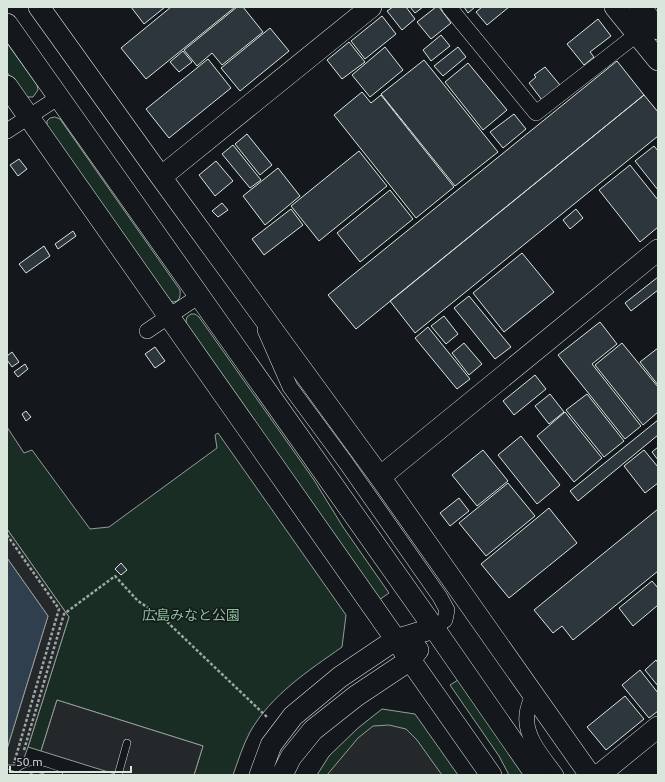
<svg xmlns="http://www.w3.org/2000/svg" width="665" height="782" font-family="Ubuntu,'Noto Sans JP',sans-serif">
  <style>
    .green { fill: #1a2d24; stroke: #939e99 }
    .parking { fill: #24282b; stroke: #939e99 }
    .water { fill: #2f3f4d; stroke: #939e99 }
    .building { fill: #2c363c; stroke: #d8e6dc }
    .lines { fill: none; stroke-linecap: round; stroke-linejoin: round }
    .lane-casing { stroke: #d8e6dc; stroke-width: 8 }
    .street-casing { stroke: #d8e6dc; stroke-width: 16 }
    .secondary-casing { stroke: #d8e6dc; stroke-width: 22 }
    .path { stroke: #9da8a2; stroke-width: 2.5; stroke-dasharray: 3 2; stroke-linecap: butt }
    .lane { stroke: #14181c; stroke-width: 7 }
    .street { stroke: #14181c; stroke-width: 15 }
    .secondary { stroke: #14181c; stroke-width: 21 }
    .labels { text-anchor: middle; stroke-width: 3; stroke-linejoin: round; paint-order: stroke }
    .park-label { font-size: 14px; fill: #8ac095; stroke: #14181c }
  </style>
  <rect width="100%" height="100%" fill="#14181c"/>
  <path class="green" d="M7,43l30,42 1,5 -5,7h-5l-5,-2 -16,-23z
    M55,117l5,2 120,171c1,9 -2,14 -12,11l-121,-174v-6l3,-3z
    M191,314h4l4,3 115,163 29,47 46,66 -10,7 -192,-274 -1,-5 1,-4z
    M7,427l17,26 8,-3 58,79 19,-2 108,-79 -2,-13 3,-2 128,182 -4,32c-34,24 -71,48 -92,85 -7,13 -12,29 -17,43h-39l9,-29 -146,-46 -16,51 -13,-4 41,-130 -62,-88z
    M458,680l66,95h-15l-10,-19 -49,-71z
    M382,709l33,5 43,61h-141l12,-19 29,-28z"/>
  <path class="parking" d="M7,529l62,88 -41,130 -5,14 -6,4h-10v-16l41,-133 -41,-58z
    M57,700l146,46 -9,29h-76l-77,-24z
    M389,725l17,4 11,11 25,35h-115l31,-37 15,-12z"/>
  <path class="water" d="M7,558l41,58 -41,133z"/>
  <path class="building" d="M131,7h34l-21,17z
    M171,7h64l-89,72 -25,-31z
    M237,7h6l20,25 -41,33 -10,-12 -15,13 -13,-16z
    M393,7h13l9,12 -13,11 -15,-19z
    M410,7h13l-8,6z
    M436,7h3l12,16 -20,16 -14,-17z
    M464,7h11l-7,6z
    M482,7h27l-22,18 -11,-13z
    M382,16l14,18 -31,25 -14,-18z
    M598,19l13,17 -21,16 4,5 -10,8 -17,-21z
    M270,28l19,23 -49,40 -19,-23z
    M441,35l9,11 -19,15 -8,-11z
    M349,42l16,20 -23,17 -15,-19z
    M385,47l18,23 -33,27 -18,-22z
    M458,47l8,10 -23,19 -9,-10z
    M183,51l9,11 -13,10 -9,-10z
    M208,59l23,29 -62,50 -23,-29z
    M424,60l74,92 -43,34 -74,-92z
    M617,61l27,34 -288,234 -28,-34z
    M468,63l39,47 -24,20 -38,-48z
    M545,67l15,18 -18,15 -13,-17 7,-6 -2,-2z
    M362,92l9,11 10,-8 73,92 -38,31 -82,-103z
    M644,95l14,17v24l-243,197 -25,-32z
    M514,114l12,15 -23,19 -13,-16z
    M247,134l25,31 -12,10 -25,-31z
    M233,145l28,35 -11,8 -28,-34z
    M654,146l4,5v39l-23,-29z
    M359,151l28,35 -68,55 -28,-35z
    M19,159l8,10 -9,7 -8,-11z
    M216,161l17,20 -18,15 -16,-21z
    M630,165l28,35v27l-18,15 -41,-52z
    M278,168l22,28 -35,29 -22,-29z
    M390,190l23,29 -53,43 -23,-29z
    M222,203l6,7 -10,7 -6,-6z
    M291,209l12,16 -39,30 -12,-16z
    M576,209l7,9 -13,11 -7,-9z
    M73,231l3,5 -18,13 -3,-5z
    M44,246l6,10 -24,17 -7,-9z
    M522,253l32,39 -50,40 -31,-39z
    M658,277v13l-27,21 -6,-8z
    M469,296l42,51 -16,12 -41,-51z
    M444,316l14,18 -12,10 -15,-18z
    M600,322l17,22 -25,20 49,62 -16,13 -67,-84z
    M428,327l42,52 -13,10 -42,-51z
    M464,343l18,21 -13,11 -17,-22z
    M622,343l36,44v25l-15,13 -48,-60z
    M155,347l10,14 -10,7 -10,-14z
    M658,348v37l-18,-23z
    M12,352l7,10 -7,5 -5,-7v-4z
    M25,364l3,5 -10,8 -4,-5z
    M535,375l11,14 -32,26 -11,-14z
    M550,394l14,18 -15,12 -14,-18z
    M587,394l37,47 -20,16 -38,-47z
    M26,411l5,6 -5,4 -4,-7z
    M565,412l37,46 -28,24 -37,-46z
    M658,420v15l-80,66 -8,-10z
    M521,436l39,49 -23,19 -39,-49z
    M658,447v13l-6,-8z
    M483,450l25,31 -31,25 -25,-31z
    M644,450l14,17v16l-13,10 -21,-27z
    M508,483l27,33 -49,40 -27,-33z
    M459,498l10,13 -19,15 -10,-13z
    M549,508l28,35 -68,55 -28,-34z
    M658,509v62l-85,69 -11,-14 -9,7 -19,-23z
    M121,563l6,7 -6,5 -6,-6z
    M652,581l6,7v17l-25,21 -14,-18z
    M656,660l2,3v23l-13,-16z
    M640,670l18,23v18l-9,7 -27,-33z
    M625,696l19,23 -38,31 -19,-23z"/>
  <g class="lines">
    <defs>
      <path id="lane" d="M7,773l7,2
        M20,775c16,-11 22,-5 39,0
        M118,775l9,-32"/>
      <path id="street" d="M449,7l87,106 109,-85
        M7,131l52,-34
        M265,330l25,57 56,76 94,134 7,13 -2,10 -11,8
        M147,331l52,-35
        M533,694c-2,7 -6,14 -6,21 -3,22 17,43 29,60"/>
      <path id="secondary" d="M39,7l122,170 219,300 210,298
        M615,7l43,53
        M640,7l18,22
        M7,24l427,604 102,147
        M7,86l484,689
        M161,177l210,-170
        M380,477l278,-227
        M260,775l11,-30 22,-29 47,-39 55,-37 39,-12
        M282,775l9,-18 22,-27 43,-34 54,-36 8,-10
        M599,775l59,-48"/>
    </defs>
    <use href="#lane" class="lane-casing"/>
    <use href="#street" class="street-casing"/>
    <use href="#secondary" class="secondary-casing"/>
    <path class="path" d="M7,535l52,74 -45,154
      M24,750l40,-136 51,-38 23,25 24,16 105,100"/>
    <use href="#lane" class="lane"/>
    <use href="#street" class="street"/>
    <use href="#secondary" class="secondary"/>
  </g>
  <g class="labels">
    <g class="park-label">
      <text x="191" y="620">広島みなと公園</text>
    </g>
  </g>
  <rect width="665" height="782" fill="none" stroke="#d8e6dc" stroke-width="16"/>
  <path d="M10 766v6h121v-6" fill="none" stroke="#d8e6dc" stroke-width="2"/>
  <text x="16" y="766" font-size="12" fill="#d8e6dc" stroke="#14181c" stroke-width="3" paint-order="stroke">50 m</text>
</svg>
